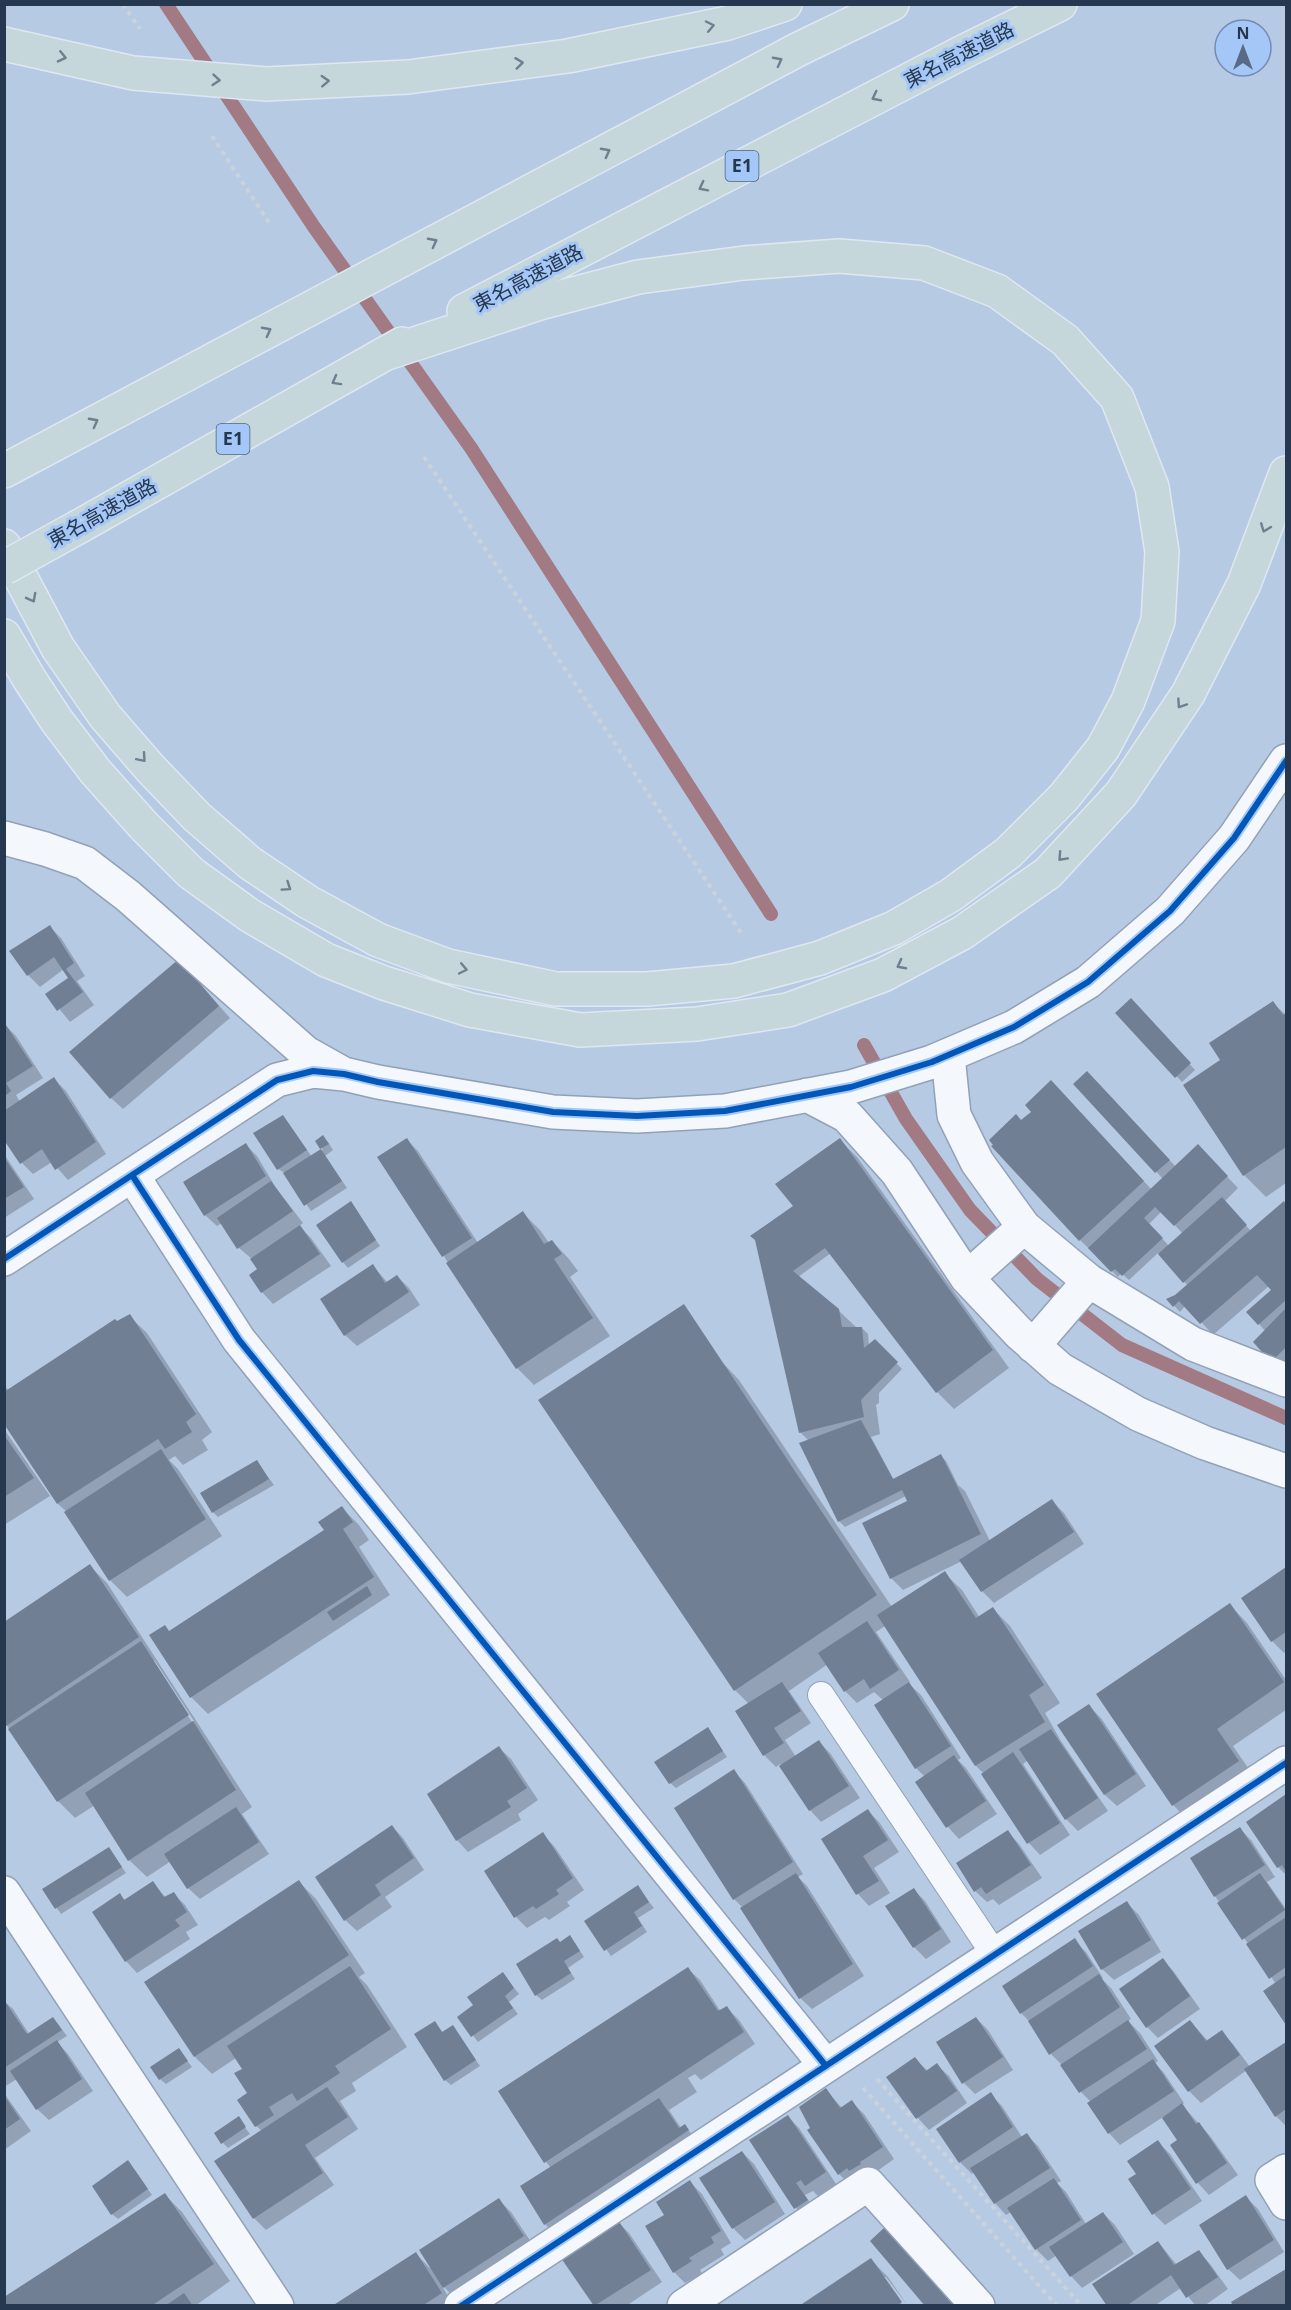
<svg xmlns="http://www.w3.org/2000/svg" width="1291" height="2310" font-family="'Noto Sans','Noto Sans JP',sans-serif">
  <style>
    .shadow { fill: #0003; fill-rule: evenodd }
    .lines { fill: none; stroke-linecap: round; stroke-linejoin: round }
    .stream { stroke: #a27a83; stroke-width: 14 }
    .building { fill: #707f93 }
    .lane-casing { stroke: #91a1b7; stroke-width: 28 }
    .street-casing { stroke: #91a1b7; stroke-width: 36 }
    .highway-casing { stroke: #dfe7f3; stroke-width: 36 }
    .path { stroke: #cbd2db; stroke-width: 4; stroke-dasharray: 4.5 4.5; stroke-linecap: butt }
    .lane { stroke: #f4f7fb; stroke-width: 26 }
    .street { stroke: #f4f7fb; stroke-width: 33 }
    .highway { stroke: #c5d7db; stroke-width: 33 }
    .highway-bridge-casing { stroke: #dfe7f3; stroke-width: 36; stroke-linecap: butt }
    .highway-bridge { stroke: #c5d7db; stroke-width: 33 }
    .cycleway-casing { stroke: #a4c7f7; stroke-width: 10 }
    .cycleway { stroke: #0057b8; stroke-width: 6 }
    .oneway { stroke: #6e7f8f }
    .labels { text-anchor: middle; stroke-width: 6; stroke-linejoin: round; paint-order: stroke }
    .shield { fill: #a4c7f7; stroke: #4c6282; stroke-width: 1.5 }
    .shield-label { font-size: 18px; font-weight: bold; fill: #263750 }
    .street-label { font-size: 20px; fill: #263750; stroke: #a4c7f7 }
  </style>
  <rect width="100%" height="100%" fill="#b7cae4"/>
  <path class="shadow" d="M50,927l11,11 24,38 -8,5 17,24 -24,17 -23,-28 23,-16 -6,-9 -24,18 -12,-12z
    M190,973l40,45 -107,91 -12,-11z
    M1273,1003l13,12v168l-20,14 -22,-22 -22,-114z
    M1136,1005l59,65 -13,12 -65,-69z
    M4,1024l12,12 27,42 -27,17 4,7 34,-23 12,12 40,63 -38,26 -16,-18 -19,12 -11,-11 -18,-26z
    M1075,1084h24l77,83 22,-21 40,42 -14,14 27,29 32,-28 3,3v163l-14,-8 -6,-29 -7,-8 14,-34 -4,-4 -56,49 -27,-30 -6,7 -11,-12 19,-14 -30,-33 -29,27 -8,-7 -3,4 -38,-37 -58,-118 41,-28 89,96 11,-11zM1162,1211l21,23 -14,12 -20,-22z
    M288,1123l24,34 11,-7 -6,-9 6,-4 5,5 5,8 -8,6 22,32 -36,23 -26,-38 -7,-4z
    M406,1139l12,12 60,92 45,-30 17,17 9,13 3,-2 17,18 9,12 -8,6 40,59 -76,49 -17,-17 -138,-211z
    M840,1140l17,17 152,211 -55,41 -17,-17 -106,-139 -33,24 40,33 19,18h5l6,6 1,12 6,-5 27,28 -23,24v10l-3,2 4,29 -9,3 23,43 47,-24 5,5 12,24 7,6 25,50 62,-40 12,12 20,31 -90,59 -12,-12 -20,-30 -59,29 -12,-12 18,-77 -3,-5 -61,31 -6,-6 -38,-77 8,-3 -9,-9 -43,-191 38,-35z
    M246,1145l11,11 19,32 27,35 -4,3 12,12 20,28 -58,38 -11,-12 -3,-22 -7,-11 -13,-11 -17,-25 -5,3 -12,-11z
    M4,1154l30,45 -30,19z
    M351,1203l29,43 -32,22 -5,-6z
    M373,1266l15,17 9,-7 12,12 11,17 -63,41 -12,-11z
    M129,1316l18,17 65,99 -10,8 6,10 -25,15 -8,-9 -6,4 9,9 44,67 -95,61 -17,-17 -43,-68 -9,-8 -54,-83v-36l5,6z
    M723,1363l16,17 153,227 52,-34 18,17 18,28 13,-9 17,17 50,77 -15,10 16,28 47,70 -30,20 -12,-12 -38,-59 -5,4 47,71 -30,20 -11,-12 -45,-69 -8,-8 -91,-140 -9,6 34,50 -2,1 13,12 40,63 -3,2 8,8 31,46 -38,25 -11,-12 -31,-45 8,-5 -9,-9 -33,-68 -9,-8 -17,11 -12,-12 -17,-27 -39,27 22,32 -26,17 11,17 23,-15 11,11 30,45 -39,24 -11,-12 -30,-46 -4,3 -12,-12 -15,-51 -14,-14z
    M4,1429l46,67 -46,29z
    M257,1462l17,23 -56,32 -5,-5z
    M342,1508l17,17 10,15 -10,7 31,48 -182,119 -17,-17 -21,-65 157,-102z
    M90,1566l17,17 145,224 -10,7 27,40 -69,45 -12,-11 -17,-27 -24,16 -18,-17 -34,-55 -20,13 -17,-17 -54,-80v-98zM152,1661h3l39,60 -2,1z
    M1286,1569v82l-2,2 -12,-12 -29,-43z
    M1230,1605l17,18 39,57v30l-53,36 22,32 -65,44 -17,-17z
    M1089,1706l12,12 45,68 -29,20 -12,-11 -46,-70z
    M708,1729l19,28 -51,31 -6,-5z
    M499,1748l12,11 27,41 -20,14 3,6 -53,32 -11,-12z
    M734,1771l11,12 58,91 -5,3 9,9 57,90 -52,33 -12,-11 -57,-90 -9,-9z
    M1286,1796v79l-8,-8 -30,-45z
    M868,1811l11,11 20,30 -25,16 16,25 -21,13 -11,-12 -35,-55z
    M392,1826l11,12 21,32 -39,27 7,10 -35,24 -12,-11z
    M1240,1829l11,11 24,37 -8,5 19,27v113l-21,-30 11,-8 -61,-88z
    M1008,1832l11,12 23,34 -43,27 -6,-6 -6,3 -12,-11z
    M542,1834l12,12 30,44 -17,12 3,4 -21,14 -4,-3 -18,11 -11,-11z
    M109,1849l17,24 -65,41 -17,-24z
    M299,1882l17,17 49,74 -6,4 8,8 40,62 -55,36 4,8 -16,10 18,28 -43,29 19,27 -68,45 -12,-12 8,-87 -6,-5 -12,-57 -8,-11 -24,16 -17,-17 -49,-74z
    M153,1883l13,15 7,-5 12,12 13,20 -12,7 4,7 -53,34 -11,-12 -6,-66 6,6z
    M637,1887l17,21 -16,10 9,14 -36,24 -25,-35z
    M914,1890l11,11 26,41 -25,17 -12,-12z
    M1127,1903l12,12 22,37 -47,28 -12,-11z
    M1074,1940l12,12 17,26 -1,1 9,9 20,31 -3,2 12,12 18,28 -3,2 9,10 20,30 -2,2 28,31 28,39 -29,20 -11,-12 -26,-38 7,-4 -16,-24 -43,28 -11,-12 -18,-31 -10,-10 -18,-26 -12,-12 -21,-32 -9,-9z
    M575,1943l9,14 -16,11 7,11 -33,21 -6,-5z
    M1163,1960l11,12 26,37 -42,29 -11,-11z
    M688,1969l12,11 21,32 6,-4 12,12 16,24 -54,36 -6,-6 -7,4 9,14 -28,18 12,18 4,-2 9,11 -137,99 -12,-12 6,-56 -5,-6 -45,-71z
    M503,1974l16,20 -10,8 9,12 -40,28 -19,-25 16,-11z
    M4,2001l9,8 16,25 24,-16 5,6 9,12 -10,6 11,12 25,37 -44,29 -12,-11 -20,-30 -13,8z
    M976,2018l12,12 25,40 -38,24 -11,-11z
    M1190,2021l18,20 13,-9 12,12 17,23 36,-24v83l-10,-10 -29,-46 -46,33 -12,-12 -33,-45z
    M435,2023l8,10 10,-6 27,39 -29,19 -6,-5z
    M179,2050l13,17 -26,17 -6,-5z
    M915,2059l13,12 9,-6 12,11 18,27 -38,27 -11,-12 -30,-41z
    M826,2090l16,18 10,-6 12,12 30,45 -32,23 -11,4 -12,-12z
    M4,2093l27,38 -27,19z
    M990,2094l12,12 20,31 5,-2 11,11 23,35 -4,2 9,9 20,32 17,-11 12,12 19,29 -52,34 -11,-12 -14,-21 -9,6 -12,-12 -25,-37 -5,3 -11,-12 -21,-31 -2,2 -12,-12z
    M788,2117l11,11 37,56 -18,12 -5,-5 -8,4 7,11 -11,7 -5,-5z
    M238,2118l12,16 -22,14 -5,-5z
    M1158,2142l12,12 32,47 -37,24 -11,-11z
    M742,2152l12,12 31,50 -40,26 -12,-12 -31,-49z
    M133,2168l19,27 -34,24 -6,-5z
    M690,2182l12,12 29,49 -10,6 3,6 -24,15 2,4 -17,9 -11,-11 -8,-56z
    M165,2195l17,17 48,69 -35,25h-191z
    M1246,2197l12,12 26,43 -44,28 -12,-11z
    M499,2200l12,12 24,36 -79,51 -15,-15 12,21 -118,1 81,-52 14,14z
    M618,2222l11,11 33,49 -36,24h-30l-33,-48z
    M1158,2242l19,23 22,-13 11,12 18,25 -24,17h-8l-15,-18 -27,18h-45z
    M871,2260l17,17 20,29 -22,-29h-3l20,29h-102z"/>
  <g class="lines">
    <path class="stream" d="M166,4l148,223 157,221 300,466
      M864,1045l42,74 64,91 67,69 85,66 164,73"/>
  </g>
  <path class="building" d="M50,925l24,38 -8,6 17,23 -26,19 -12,-17 23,-16 -14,-21 -27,19 -18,-25z
    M179,959l40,47 -109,93 -41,-47z
    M1131,998l60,65 -16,15 -60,-65z
    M1273,1001l10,14 3,-2v134l-43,29 -60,-91 37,-25 -11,-17z
    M4,1022l29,44 -27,17 5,8 -6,5z
    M1087,1071l83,89 -15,13 -82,-89z
    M54,1077l42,65 -41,28 -13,-21 -22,15 -16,-24v-29z
    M1051,1080l93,101 -65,60 -88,-95 2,-1 -4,-5 27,-26 5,6 10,-8 -6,-7z
    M283,1115l24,35 -30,20 -24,-37z
    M323,1135l6,9 -9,5 -5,-8z
    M407,1138l65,100 -30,19 -65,-100z
    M840,1138l153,212 -57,43 -111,-145 -32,23 46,38 3,18h20l2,21 11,-9 23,23 -37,38 3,17 -65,16 -44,-193 -5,-4 43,-30 -18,-22z
    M246,1143l20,33 -62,40 -21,-34z
    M1198,1144l30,32 -54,50 -19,-19 -11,11 19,20 -41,38 -7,-7 -4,3 -23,-24z
    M321,1149l21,32 -38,25 -21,-33z
    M4,1157l20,30 -20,12z
    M271,1181l22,30 -56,38 -20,-31z
    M1222,1197l25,28 -64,58 -25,-29z
    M351,1201l25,39 -34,23 -26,-38z
    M1284,1201l2,3v96l-28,25 -12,-13 25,-22 -14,-15 -57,49 -21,-23 -6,6 -7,-8 9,-4z
    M523,1211l21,33 8,-4 10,14 -8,5 39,59 -77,51 -70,-106z
    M300,1225l20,29 -59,39 -12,-18 8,-6 -7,-10z
    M373,1264l12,19 12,-8 12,17 -65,44 -24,-37z
    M684,1304l193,291 -143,96 -196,-291z
    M1286,1308v39l-15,15 -18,-20z
    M130,1314l66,100 -10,8 6,10 -27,17 -7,-10 -101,65 -53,-80v-32l111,-73 2,2z
    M861,1420l32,59 48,-25 40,80 -91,45 -28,-56 45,-22 -5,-11 -64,32 -39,-79z
    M4,1435l30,43 -30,19z
    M161,1449l45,70 -97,62 -45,-69z
    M257,1460l12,19 -57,34 -12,-20z
    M1052,1499l22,33 -93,60 -22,-32z
    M342,1506l11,16 -10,7 31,48 -184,121 -41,-63 16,-10 4,6 155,-101 -6,-8z
    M90,1564l49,73 -133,89 -2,-104z
    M1286,1567v65l-15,10 -30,-44z
    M945,1571l31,47 17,-11 51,78 -15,10 16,27 -70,44 -98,-151z
    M367,1586l5,9 -39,26 -6,-9z
    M1230,1603l54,79 -67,47 22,32 -67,45 -76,-112z
    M867,1621l32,49 -29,19 -6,-10 -20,13 -26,-39z
    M141,1641l48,74 -132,87 -49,-73z
    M782,1682l19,29 -27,17 10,15 -21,13 -28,-45z
    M909,1682l42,64 -36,23 -41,-64z
    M1089,1704l47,70 -32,21 -47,-70z
    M193,1721l43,69 -108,71 -43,-68z
    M708,1727l15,24 -54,33 -15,-22z
    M1051,1729l47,69 -33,22 -46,-71z
    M819,1740l30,46 -40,25 -30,-45z
    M499,1746l28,42 -20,13 4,6 -55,34 -29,-47z
    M1013,1752l47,71 -33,21 -46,-70z
    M954,1755l32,46 -40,27 -31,-46z
    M734,1769l59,93 -60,38 -59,-92z
    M1286,1794v78l-4,-7 -5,3 -31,-46z
    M236,1807l23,35 -72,47 -23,-35z
    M868,1809l20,31 -25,16 16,25 -23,14 -35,-56z
    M392,1825l22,33 -39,27 6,10 -37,26 -29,-44z
    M1240,1827l25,38 -51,32 -24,-39z
    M1008,1830l23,35 -45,29 -5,-7 -7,5 -18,-29z
    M543,1832l30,46 -17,12 3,4 -23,15 -3,-3 -19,12 -30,-47z
    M109,1847l13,20 -67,42 -13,-20z
    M796,1873l57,91 -54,35 -59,-91z
    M1260,1873l25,37 -43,30 -25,-37z
    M299,1880l50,75 -155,102 -50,-75z
    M153,1881l11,16 10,-5 13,20 -12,8 5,6 -55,36 -33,-50 28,-19 4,7z
    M638,1885l11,17 -15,10 8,14 -38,25 -20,-30z
    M914,1888l27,41 -28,19 -28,-42z
    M1127,1901l24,39 -50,30 -23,-39z
    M1286,1917v50l-17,12 -23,-35z
    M570,1935l10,16 -16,10 7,12 -36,23 -19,-32 41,-26 3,4z
    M1075,1938l18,28 -73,48 -18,-28z
    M1163,1958l27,38 -44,32 -27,-39z
    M350,1966l41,63 -56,37 5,7 -43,28 -5,-8 -23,14 5,8 -19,12 -18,-27 10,-7 -13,-20 8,-4 -15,-23z
    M688,1967l30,44 9,-5 17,26 -200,131 -46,-72z
    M503,1972l11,16 -9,8 8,12 -42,29 -14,-20 16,-12 -6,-8z
    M1099,1974l21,33 -71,48 -21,-34z
    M1286,1975v50l-23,-34z
    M4,2000l23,34 26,-17 9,13 -58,38z
    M976,2017l27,40 -41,27 -26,-42z
    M1128,2020l19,29 -68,44 -19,-28z
    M1190,2020l16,21 16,-11 18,25 -52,37 -34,-46z
    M435,2021l7,11 11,-7 23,35 -32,21 -30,-47z
    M57,2040l25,39 -46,31 -26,-39z
    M1286,2042v67l-11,8 -31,-48z
    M179,2048l9,13 -29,19 -9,-13z
    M915,2057l11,14 11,-8 20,28 -41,28 -30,-42z
    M1153,2059l21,32 -66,43 -21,-31z
    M327,2087l21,30 -43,28 18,28 -70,46 -39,-58z
    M826,2088l14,20 12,-8 31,47 -23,15 1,2 -12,7 -2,-3 -9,7 -31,-45 3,-2 -11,-21z
    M991,2092l22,35 -54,36 -23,-34z
    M4,2095l16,24 -16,11z
    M659,2098l20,30 6,-4 4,6 -145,95 -24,-39z
    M1182,2103l14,21 3,-2 28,41 -31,21 -26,-39 7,-5 -15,-22z
    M788,2115l38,57 -21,14 -4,-6 -5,3 12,17 -14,9 -45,-69z
    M239,2116l7,11 -25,17 -7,-11z
    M1027,2133l23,35 -56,36 -24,-36z
    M1158,2140l33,49 -39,26 -24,-36 8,-5 -9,-13z
    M742,2151l33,51 -43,27 -33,-51z
    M128,2160l20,29 -37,26 -19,-29z
    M1054,2178l27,42 -46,30 -28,-42z
    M690,2180l31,51 -10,6 3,6 -25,15 3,3 -19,12 -28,-47 19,-11 -8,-13z
    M165,2193l49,71 -63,42h-147v-9z
    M1246,2195l28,45 -47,30 -28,-45z
    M499,2198l25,38 -81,52 -24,-38z
    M1103,2212l20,30 -53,35 -21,-30z
    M618,2220l33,50 -57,36 -33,-48z
    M886,2226l68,80h-29l-55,-65z
    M1158,2241l16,24 25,-15 19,27 -32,21 -15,-23 -45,31h-19l-15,-22z
    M416,2252l26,41 -20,13h-90z
    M871,2258l31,44 -6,4h-97z
    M1286,2269v37h-53l-2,-4z
    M184,2293l9,13h-28z"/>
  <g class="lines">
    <defs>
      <path id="lane" d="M821,1695l174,260"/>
      <path id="street" d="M4,838l41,11 40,14 43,33 178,157 34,19
        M948,1056l6,59 23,47 47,65 65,54 104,63 93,36
        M807,1095l40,21 50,56 70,106 52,55 41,36 78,45 67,29 81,28
        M132,1175l107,165 587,726
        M4,1259l273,-179 36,-9 31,3 34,8 175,30 84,4 88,-5 126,-24 81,-25 82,-35 74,-45 82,-71 64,-73 52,-77
        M967,1278l57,-51
        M1033,1346l56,-65
        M4,1893l273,413
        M1286,2171l-14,9 14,23
        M461,2306l825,-543
        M684,2306l184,-122 110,122"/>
      <path id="highway" d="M4,44l129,29 133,11 142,-7 160,-21 160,-33 57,-19
        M464,311l499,-259 97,-48
        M4,471l795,-422 93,-45
        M80,526l322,-182
        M4,546l54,102 47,68 45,52 47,49 53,46 58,39 70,38 70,26 108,23h91l87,-8 86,-23 74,-30 57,-33 57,-42 56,-56 39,-49 25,-47 30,-80 4,-69 -10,-65 -35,-89 -52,-58 -68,-49 -73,-28 -85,-7 -95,7 -106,14 -95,25 -159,52
        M4,636l26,44 27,41 38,50 49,55 47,47 58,42 77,45 58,23 86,27 110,20 117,-6 91,-14 95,-35 79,-42 86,-60 73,-79 67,-100 56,-110 42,-111"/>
    </defs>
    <use href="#lane" class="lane-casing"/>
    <use href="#street" class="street-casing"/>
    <use href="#highway" class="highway-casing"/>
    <path class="path" d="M123,4l17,25
      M212,136l58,88
      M424,457l319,479
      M877,2079l205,227
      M863,2088l194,218"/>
    <use href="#lane" class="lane"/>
    <use href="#street" class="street"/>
    <use href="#highway" class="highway"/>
    <defs>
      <path id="highway-bridge" d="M4,568l76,-42"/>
    </defs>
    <use href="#highway-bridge" class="highway-bridge-casing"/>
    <use href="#highway-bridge" class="highway-bridge"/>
    <defs>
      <path id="cycleway" d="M132,1175l107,165 587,726
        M4,1259l273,-179 36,-9 31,3 34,8 175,30 84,4 88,-5 126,-24 81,-25 82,-35 74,-45 82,-71 64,-73 52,-77
        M461,2306l825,-543"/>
    </defs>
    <use href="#cycleway" class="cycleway-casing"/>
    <use href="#cycleway" class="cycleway"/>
  </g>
  <defs><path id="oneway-chevron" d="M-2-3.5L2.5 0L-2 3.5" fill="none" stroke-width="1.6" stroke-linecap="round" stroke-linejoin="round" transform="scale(1.5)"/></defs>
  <g class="oneway">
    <use href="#oneway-chevron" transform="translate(710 26) rotate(-12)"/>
    <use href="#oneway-chevron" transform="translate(62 57) rotate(13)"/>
    <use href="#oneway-chevron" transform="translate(778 61) rotate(-28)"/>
    <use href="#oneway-chevron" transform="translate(519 63) rotate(-7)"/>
    <use href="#oneway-chevron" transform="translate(216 80) rotate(5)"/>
    <use href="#oneway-chevron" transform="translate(325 81) rotate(-3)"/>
    <use href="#oneway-chevron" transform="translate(876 97) rotate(153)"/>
    <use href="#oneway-chevron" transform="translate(606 152) rotate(-28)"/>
    <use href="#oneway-chevron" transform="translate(703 187) rotate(153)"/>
    <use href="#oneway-chevron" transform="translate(433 242) rotate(-28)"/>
    <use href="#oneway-chevron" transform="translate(267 331) rotate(-28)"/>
    <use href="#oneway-chevron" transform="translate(336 381) rotate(151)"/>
    <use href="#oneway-chevron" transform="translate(94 422) rotate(-28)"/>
    <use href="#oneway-chevron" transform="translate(1265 528) rotate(111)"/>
    <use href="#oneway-chevron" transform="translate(32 598) rotate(62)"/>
    <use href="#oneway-chevron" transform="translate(1181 704) rotate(124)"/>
    <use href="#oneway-chevron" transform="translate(142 758) rotate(49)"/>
    <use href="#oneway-chevron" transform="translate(1062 857) rotate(133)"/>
    <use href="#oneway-chevron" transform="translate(287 887) rotate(34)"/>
    <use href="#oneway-chevron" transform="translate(901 965) rotate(152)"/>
    <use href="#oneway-chevron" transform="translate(463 969) rotate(12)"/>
  </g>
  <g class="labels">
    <g class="shield">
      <rect x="725.5" y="151" width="33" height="30" rx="4.5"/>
      <rect x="216.5" y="424" width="33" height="30" rx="4.5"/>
    </g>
    <g class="shield-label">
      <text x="742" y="172">E1</text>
      <text x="233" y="445">E1</text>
    </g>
    <g class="street-label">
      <text transform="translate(959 55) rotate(-27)" y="7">東名高速道路</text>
      <text transform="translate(528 278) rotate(-28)" y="7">東名高速道路</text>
      <text transform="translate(102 513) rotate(-29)" y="7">東名高速道路</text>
    </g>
  </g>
  <rect width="1291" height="2310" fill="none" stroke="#263750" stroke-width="12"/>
  <g transform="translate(1243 48)"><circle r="28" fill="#a4c7f7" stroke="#728db4" stroke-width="1.5"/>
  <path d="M0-4.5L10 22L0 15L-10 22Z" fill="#596a84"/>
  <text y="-9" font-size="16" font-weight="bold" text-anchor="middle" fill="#263750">N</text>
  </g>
</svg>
